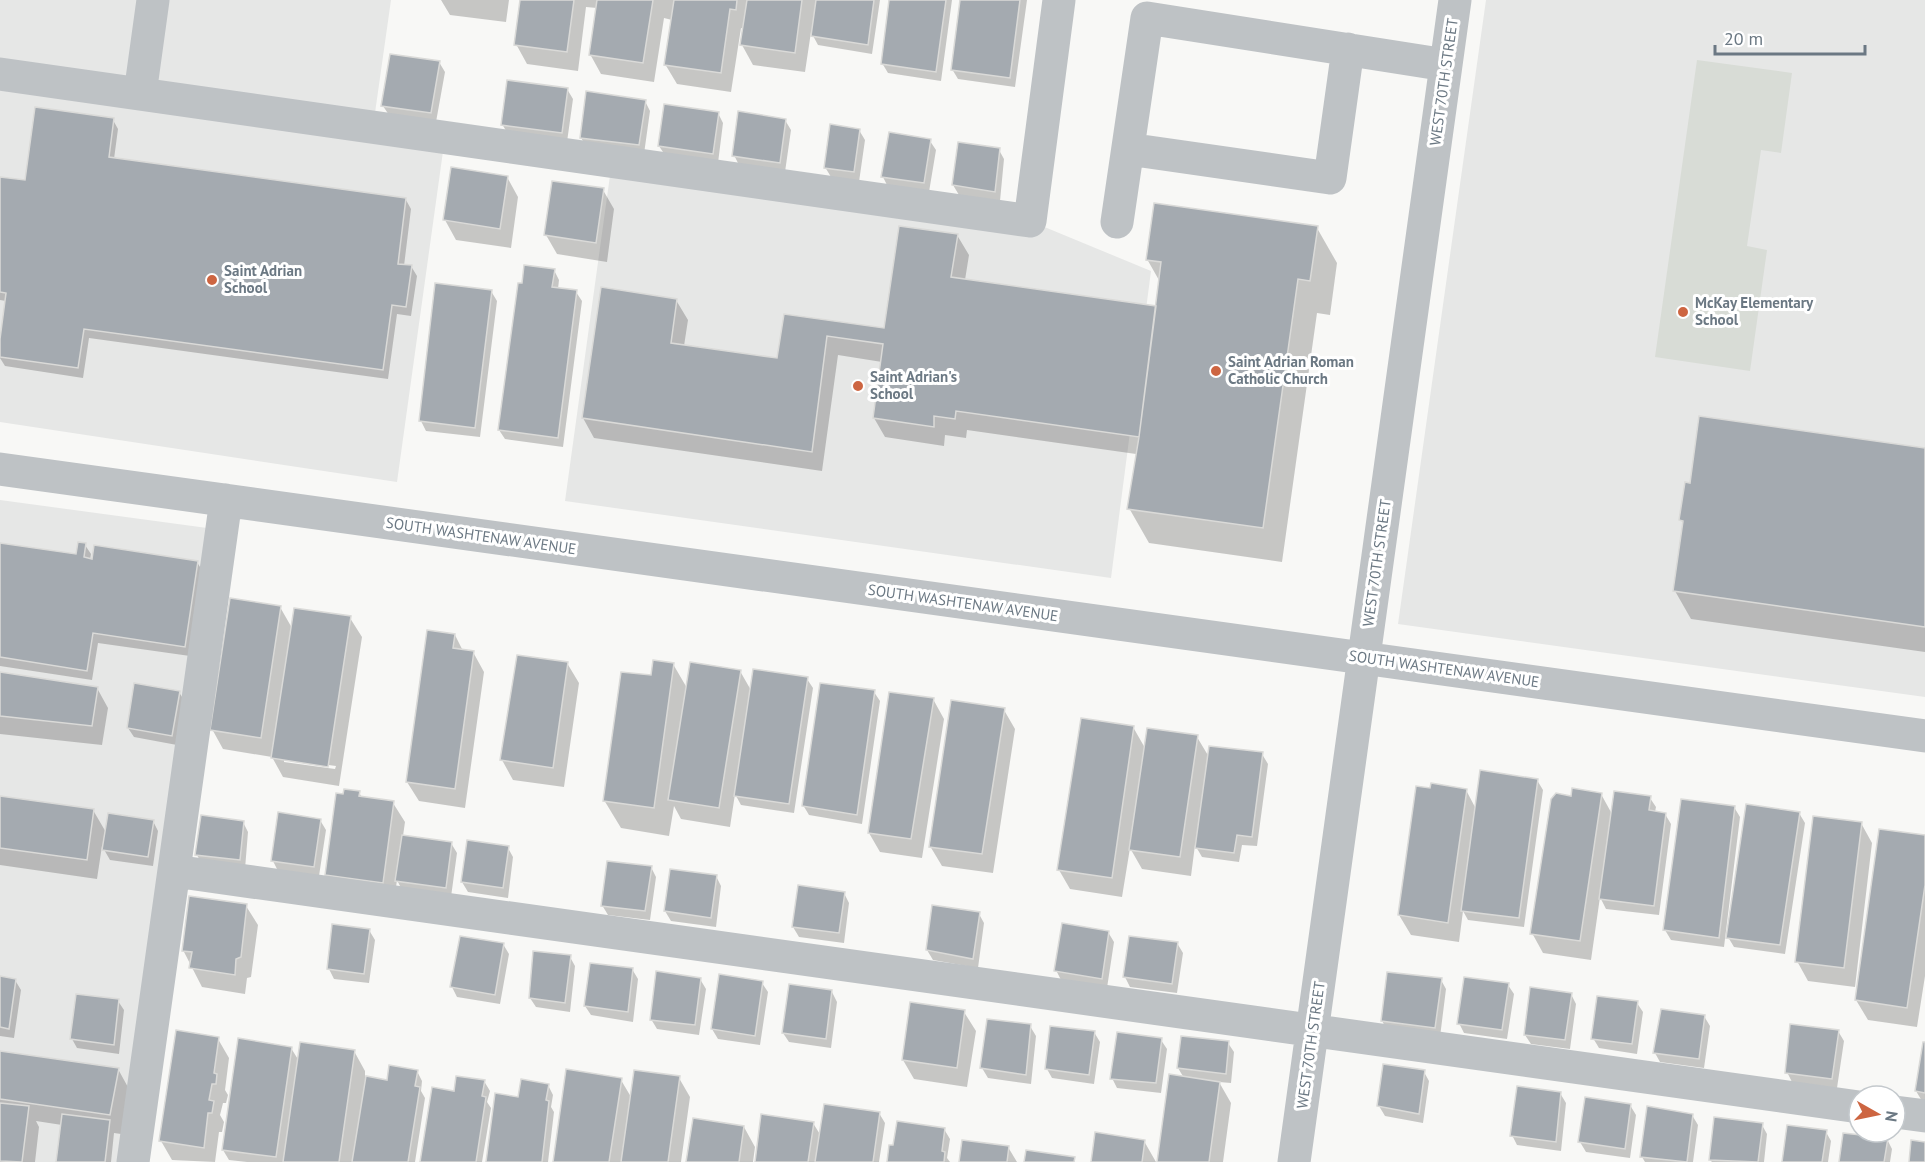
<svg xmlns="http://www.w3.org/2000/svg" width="1925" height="1162" font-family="'PT Sans',sans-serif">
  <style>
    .built { fill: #e6e7e6 }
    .green { fill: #d8dcd6 }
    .shadow { fill: #0003; fill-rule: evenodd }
    .building { fill: #a4aab0; stroke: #dadad8; stroke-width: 1.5 }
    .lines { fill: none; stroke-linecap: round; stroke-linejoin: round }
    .minor { stroke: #bec2c5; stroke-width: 33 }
    .poi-dot { fill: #cd6541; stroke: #fff; stroke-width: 2 }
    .labels { text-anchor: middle; stroke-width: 6; stroke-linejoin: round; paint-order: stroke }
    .street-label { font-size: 15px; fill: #6b7883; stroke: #fff }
    .poi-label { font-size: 15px; font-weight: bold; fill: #6b7883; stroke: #fff; text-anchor: start }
  </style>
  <rect width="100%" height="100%" fill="#f8f8f6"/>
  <path class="built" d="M0,0h391l-18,127 72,10 -48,345 -397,-60z
    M1486,0h439v697l-527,-73z
    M612,161l418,60 121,50 -40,307 -546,-77z
    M0,500l222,30 -89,632h-133z"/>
  <path class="green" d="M1697,60l95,13 -11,80 -20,-3 -14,96 20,4 -17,121 -95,-14z"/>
  <path class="shadow" d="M441,0h68l-3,22 -56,-7z
    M522,0h225l1,2v-2h132l-8,54 -54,-9 -7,-13 -6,40 -52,-7 -11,-20 2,-16 -3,-1 -10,64 -54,-8 -12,-20 7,-44 -8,-2 -10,64 -53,-8 -11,-20 7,-46 -11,-1 -8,64 -51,-7 -11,-20z
    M891,0h61l-11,81 -53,-8 -6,-10z
    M961,0h66l-12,87 -57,-8 -6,-10z
    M439,62l6,10 -9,50 -47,-7 -6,-9z
    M567,89l6,10 -6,43 -59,-8 -6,-10z
    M645,101l5,10 -6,43 -57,-7 -6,-9z
    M718,113l5,10 -5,40 -53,-8 -6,-9z
    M113,120l5,9 -4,30 292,41 5,9 -7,57h7l6,10 -6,40 -14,-2 -9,65 -299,-41 -6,40 -78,-12 -5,-8 6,-57 -6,-1v-122l26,4z
    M785,120l6,10 -6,42 -46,-7 -5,-10z
    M859,130l6,10 -6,42 -28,-5 -6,-10z
    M930,141l6,9 -7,42 -41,-5 -5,-10z
    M999,150l5,9 -4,42 -41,-6 -6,-10z
    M507,177l11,20 -7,51 -55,-8 -11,-20z
    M603,190l11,19 -7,53 -50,-8 -11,-19z
    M1317,228l20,35 -7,52 -13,-2 -35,249 -133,-19 -20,-35 7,-54 -169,-24 -1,8 -21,-3 -1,11 -59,-9 -11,-19 8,-56 -44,-7 -16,116 -228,-33 -11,-20 20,-129 73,11 12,20 -4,26 95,14 6,-44 101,14 71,-95 12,20 -4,25 191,28 4,-26 -13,-23z
    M554,270l5,10 -1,9 18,3 6,9 -19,146 -58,-8 -6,-9z
    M491,291l6,10 -17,136 -54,-6 -5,-10z
    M1925,450v202l-234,-33 -16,-28 9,-66 -3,-5z
    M0,544l77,12 8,-11 6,9 -1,6 107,2 6,10 -13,84 -92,-13 -6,37 -92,-14z
    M280,607l12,21 58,-10 12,19 -23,149 -56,-9 -11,-20 -49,-8 -11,-20zM284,759l52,7 -1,3 -51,-7z
    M455,635l8,16 10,1 11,20 -19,136 -46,-7 -12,-19z
    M567,663l12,20 -15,104 -51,-7 -11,-20z
    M673,664l14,24 53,-17 12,21 55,-13 6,9 -19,125 -53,-8 -6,-11 -5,33 -49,-8 -7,-13 -5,30 -48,-8 -17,-28 48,-123z
    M0,674l97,14 11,20 -6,37 -102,-11z
    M179,692l6,10 -8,43 -43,-8 -6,-9z
    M874,692l6,9 -18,123 -53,-9 -6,-10z
    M933,699l11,20 -22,139 -42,-6 -11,-19z
    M1004,710l11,19 -22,144 -51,-7 -12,-20z
    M1133,727l12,21 52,-11 12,20 53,-3 6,10 -11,82 -15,-1 -3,17 -37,-5 -7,-12 -4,31 -49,-7 -12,-21 -8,49 -52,-8 -11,-19z
    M1537,780l6,10 -19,137 -56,-7 -5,-9 -4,31 -48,-7 -12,-20 67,-125 10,19z
    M359,792l3,6 31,5 12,19 -2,14 48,7 6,10 -6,44 -49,-7 -5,-10 -3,22 -57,-8 -11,-20 18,-78z
    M1601,794l11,20 38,-16 6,9 -1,5 10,2 6,10 -12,91 -53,-6 -6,-12 -9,63 -48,-7 -11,-20 40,-136z
    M0,797l93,13 14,24 46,-13 5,10 -5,35 -43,-6 -8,-14 -5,33 -97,-14z
    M1734,807l6,10 -16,130 -53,-7 -6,-10z
    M1799,813l6,10 -20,131 -51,-7 -6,-10z
    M320,820l6,10 -7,46 -41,-5 -5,-10z
    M243,822l5,10 -3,37 -43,-5 -5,-9z
    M1861,823l11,20 -17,144 -47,-6 -11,-20z
    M1925,837v139l-8,51 -49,-7 -12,-20z
    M508,848l5,9 -5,41 -40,-6 -6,-10z
    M651,867l5,10 -6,43 -42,-5 -6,-10z
    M716,876l5,10 -5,41 -45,-6 -6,-10z
    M844,893l5,10 -5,40 -45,-6 -6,-10z
    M246,906l12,19 -7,52 -4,1 -2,16 -43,-7 -19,-37z
    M979,914l5,9 -6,45 -45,-8 -6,-10z
    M369,930l6,10 -6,43 -35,-4 -5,-10z
    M1108,932l6,10 -7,46 -46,-8 -5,-10z
    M1177,943l6,10 -6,40 -47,-6 -5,-10z
    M503,944l6,10 -9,50 -43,-7 -5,-10z
    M570,957l5,9 -5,46 -34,-5 -6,-9z
    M632,969l6,10 -5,43 -42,-7 -6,-9z
    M0,978l15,2 6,10 -7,48 -14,-2z
    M700,979l6,10 -7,46 -42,-6 -6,-10z
    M1441,980l5,9 -6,48 -52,-6 -6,-10z
    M762,983l6,9 -8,53 -42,-6 -6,-10z
    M1508,985l6,9 -7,45 -43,-6 -5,-10z
    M832,992l5,10 -6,46 -42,-6 -6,-9z
    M1571,994l5,10 -6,45 -39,-5 -6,-9z
    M118,1001l6,9 -5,44 -42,-6 -5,-9z
    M1637,1003l6,9 -6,42 -38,-6 -6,-10z
    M964,1012l12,19 -9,56 -53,-8 -11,-19z
    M1704,1016l6,10 -6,42 -44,-6 -5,-9z
    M1030,1026l6,10 -5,48 -43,-6 -6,-10z
    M1838,1031l6,10 -7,47 -45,-6 -5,-10z
    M1094,1032l6,10 -6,42 -42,-6 -5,-9z
    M218,1039l11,19 -4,32 3,5 -2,8h-3l-3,12 4,7 -2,10h-3l-4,30 -43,-2 -11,-19z
    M1161,1040l6,9 -6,44 -44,-5 -5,-10z
    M1228,1043l6,9 -3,31 -12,-1 12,21 -8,59h-64l25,-84 -6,-10z
    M1925,1044v57h-3l-6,-10z
    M291,1048l8,13 55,-10 11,20v7l24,3 28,-10 5,10 -1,10 4,7 -10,64h-168l-18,-2 -6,-10z
    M0,1053l118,16 11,20 -8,45 -7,-1 -3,29h-53l4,-37 -26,-4 3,6 -4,35h-35z
    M1424,1072l5,9 -6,42 -38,-7 -6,-10z
    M679,1078l11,19 -9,65h-127l67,-82 10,17z
    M484,1081l6,10 -3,11 4,6 -9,54h-61l34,-69z
    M548,1085l5,10 -2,12 3,5 -6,50h-60l31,-63z
    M1560,1093l6,10 -5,48 -44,-6 -5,-10z
    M1630,1105l6,10 -6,43 -44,-6 -6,-10z
    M879,1113l6,10 -6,39h-123l57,-39 8,13z
    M1692,1115l6,10 -5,37h-48l-3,-5z
    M1762,1125l5,9 -3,28h-52l-2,-2z
    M744,1127l11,20 -2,15h-65z
    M944,1129l6,10 -3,19 3,4h-62z
    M1826,1132l5,9 -3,21h-44z
    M1887,1139l5,10 -2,13h-49z
    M1144,1141l12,21h-64z
    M1008,1147l9,15h-56z"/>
  <path class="building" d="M520,0h54l-7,52 -53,-7z
    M597,0h56l-10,63 -54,-8z
    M674,0h63l-1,10 -6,-1 -9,64 -57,-8z
    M747,0h55l-7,53 -55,-8z
    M816,0h58l-6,45 -57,-9z
    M889,0h57l-10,72 -55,-8z
    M960,0h60l-10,78 -59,-8z
    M390,54l50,7 -9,52 -50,-7z
    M507,80l61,8 -6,45 -61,-8z
    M586,91l60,9 -7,45 -59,-7z
    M664,104l55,8 -6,42 -55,-8z
    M35,107l79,11 -5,39 297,41 -8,66 14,1 -6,42 -14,-2 -9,65 -299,-41 -6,39 -78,-11v-18l6,-46 -6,-1v-115l25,3z
    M738,111l48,8 -6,44 -48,-7z
    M830,124l30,5 -6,43 -30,-4z
    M889,132l42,7 -7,44 -43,-6z
    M958,142l42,6 -5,44 -43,-7z
    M451,167l57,9 -8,53 -57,-9z
    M552,181l52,7 -8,55 -52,-8z
    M1154,203l164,23 -8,55 -12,-2 -35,249 -136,-19 12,-72 22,-175 -15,-2z
    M899,226l59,8 -7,43 205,29 -17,131 -183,-26 -1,8 -21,-3v11l-61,-9 10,-74 -56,-8 -15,116 -230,-34 19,-131 76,12 -6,44 106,15 7,-44 100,14z
    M524,265l31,4 -3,18 25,3 -19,148 -60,-8 20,-147h4z
    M435,283l57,7 -17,138 -56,-7z
    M1699,416l226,32v179l-252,-36 10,-70 -4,-1 6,-38 5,1z
    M78,542l8,1 -2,14 8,2 2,-14 104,16 -13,86 -92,-14 -6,38 -87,-14v-114l76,11z
    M230,598l51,8 -20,132 -51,-8z
    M294,608l57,8 -23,151 -57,-9z
    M427,630l28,4 -2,14 21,3 -19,138 -49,-7z
    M517,655l51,7 -15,106 -53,-8z
    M653,660l21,3 -20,145 -51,-7 18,-129 30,3z
    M690,662l51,8 -22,138 -51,-8z
    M753,669l55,8 -19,127 -55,-8z
    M0,672l98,15 -6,39 -92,-10z
    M134,683l46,8 -8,45 -45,-8z
    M820,683l55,7 -18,125 -55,-9z
    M889,692l45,6 -23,141 -43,-6z
    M951,700l54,8 -23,146 -53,-7z
    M1081,718l53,8 -22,152 -55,-8z
    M1147,728l51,7 -18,122 -51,-7z
    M1209,746l54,6 -11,85 -15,-2 -3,18 -39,-5z
    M1480,770l58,9 -19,139 -58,-7z
    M1431,783l36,6 -19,134 -50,-8 18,-129 14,2z
    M1572,788l30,5 -22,148 -50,-7 21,-135 5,-6 15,3z
    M344,789l16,2 -1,5 35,5 -11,82 -58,-8 11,-82 7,1z
    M1614,791l37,5 -2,14 17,3 -12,93 -55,-7z
    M0,796l94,13 -7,51 -87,-12z
    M1681,799l54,7 -16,132 -56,-8z
    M1746,804l54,8 -20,133 -54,-7z
    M278,812l43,7 -7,48 -43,-6z
    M108,813l46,7 -6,37 -46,-7z
    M201,815l43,6 -4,39 -45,-5z
    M1813,816l49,6 -18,146 -49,-6z
    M1879,829l46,6v50l-18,123 -52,-8z
    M402,835l50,7 -6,46 -51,-7z
    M467,840l42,6 -6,42 -42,-6z
    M607,861l45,5 -7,45 -44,-5z
    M670,869l47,6 -6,43 -47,-7z
    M798,885l47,7 -6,41 -47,-6z
    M189,896l58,8 -6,53 -5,2 -1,16 -46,-7 3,-16 -10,-1z
    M932,905l48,7 -7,47 -47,-9z
    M1062,923l47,8 -7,48 -48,-8z
    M332,924l38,5 -6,45 -37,-5z
    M460,936l44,7 -9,52 -45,-8z
    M1129,936l49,6 -6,42 -49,-7z
    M533,951l38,4 -6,48 -36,-5z
    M590,963l43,5 -5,44 -44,-6z
    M656,971l45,7 -6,47 -45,-5z
    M1387,972l55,6 -7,50 -54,-7z
    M719,974l44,7 -8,55 -44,-7z
    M0,976l16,3 -7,50 -9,-2z
    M1464,977l45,6 -7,47 -45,-6z
    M789,984l43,6 -6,49 -44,-6z
    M1530,987l42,6 -7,47 -41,-5z
    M76,994l43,5 -5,46 -44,-6z
    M1597,996l41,5 -6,43 -41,-5z
    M910,1002l55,8 -8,58 -55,-8z
    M1661,1009l44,6 -6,44 -46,-6z
    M987,1019l44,5 -5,51 -46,-7z
    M1790,1024l49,6 -7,49 -47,-6z
    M1050,1026l45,5 -6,44 -44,-6z
    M176,1030l43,7 -5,36 3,1 -1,10h-4l-3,16 5,1 -2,12h-4l-4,35 -45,-7z
    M1117,1032l45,6 -6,45 -46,-4z
    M1181,1036l48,5 -3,33 -49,-6z
    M238,1038l54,9 -16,110 -54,-7z
    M300,1042l55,8 -16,112h-56z
    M1923,1042h2v51l-10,-2z
    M0,1051l119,17 -9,47 -110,-16z
    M1383,1064l42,6 -6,44 -42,-8z
    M389,1065l29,5 -3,16 5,1 -12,75h-56l14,-86 21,4z
    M566,1069l56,9 -13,84h-56z
    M634,1070l46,6 -12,86h-47z
    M1169,1074l51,8 -11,80h-52z
    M456,1076l29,4 -3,16 4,1 -10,65h-56l12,-75 22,4z
    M521,1079l28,5 -3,16 3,1 -7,61h-56l9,-69 23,4z
    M1517,1086l44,6 -5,50 -46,-6z
    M1585,1097l46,7 -6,45 -47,-7z
    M0,1103l29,3 -7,56 -22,-1z
    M824,1104l56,8 -7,50h-58z
    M1647,1106l46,8 -6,48 -47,-5z
    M62,1114l48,6 -5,42h-49z
    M761,1114l53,8 -6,40h-53z
    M1714,1117l49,6 -5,39 -49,-2z
    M693,1118l51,8 -5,36h-53z
    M897,1121l48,7 -3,23 3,1 -1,10h-57l2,-17h4z
    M1787,1125l40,5 -5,32h-40z
    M1095,1132l50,8 -3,22h-51z
    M1843,1133l45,5 -4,24h-45z
    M962,1140l47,6 -2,16h-48z
    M1911,1140l14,2v20h-16z
    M1026,1150l49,7 -1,5h-50z"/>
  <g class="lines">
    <path class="minor" d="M0,74l1030,147 29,-221
      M140,94l13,-94
      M1128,149l202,29 18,-129
      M1117,222l30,-204 299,47
      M0,469l1925,267
      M174,871l1685,236
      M1895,1112l30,4
      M133,1162l93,-662
      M1294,1162l161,-1162"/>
  </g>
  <g class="poi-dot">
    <circle cx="212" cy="280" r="6"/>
    <circle cx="1683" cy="312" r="6"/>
    <circle cx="1216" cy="371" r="6"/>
    <circle cx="858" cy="386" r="6"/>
  </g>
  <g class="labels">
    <g class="street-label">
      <text transform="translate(1444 82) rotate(-82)" y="5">WEST 70TH STREET</text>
      <text transform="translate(481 536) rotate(8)" y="5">SOUTH WASHTENAW AVENUE</text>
      <text transform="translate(1377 563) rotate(-82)" y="5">WEST 70TH STREET</text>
      <text transform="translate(963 603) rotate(8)" y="5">SOUTH WASHTENAW AVENUE</text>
      <text transform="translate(1444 669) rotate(8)" y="5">SOUTH WASHTENAW AVENUE</text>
      <text transform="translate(1311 1045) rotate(-82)" y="5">WEST 70TH STREET</text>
    </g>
    <g class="poi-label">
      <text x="224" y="276">Saint Adrian<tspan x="224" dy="17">School</tspan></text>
      <text x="1695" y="308">McKay Elementary<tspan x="1695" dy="17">School</tspan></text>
      <text x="1228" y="367">Saint Adrian Roman<tspan x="1228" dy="17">Catholic Church</tspan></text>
      <text x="870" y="382">Saint Adrian's<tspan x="870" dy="17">School</tspan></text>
    </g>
  </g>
  <g transform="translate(1877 1114) rotate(99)"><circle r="28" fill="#ffffff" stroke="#c4c9cd" stroke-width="1.5"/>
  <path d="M0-4.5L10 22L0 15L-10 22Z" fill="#cd6541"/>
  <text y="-9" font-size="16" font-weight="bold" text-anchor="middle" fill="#6b7883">N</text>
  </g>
  <path d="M1715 45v9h150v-9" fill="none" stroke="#6b7883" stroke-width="3"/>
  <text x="1724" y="45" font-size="18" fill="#6b7883" stroke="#ffffff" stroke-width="4.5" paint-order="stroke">20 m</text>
</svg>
